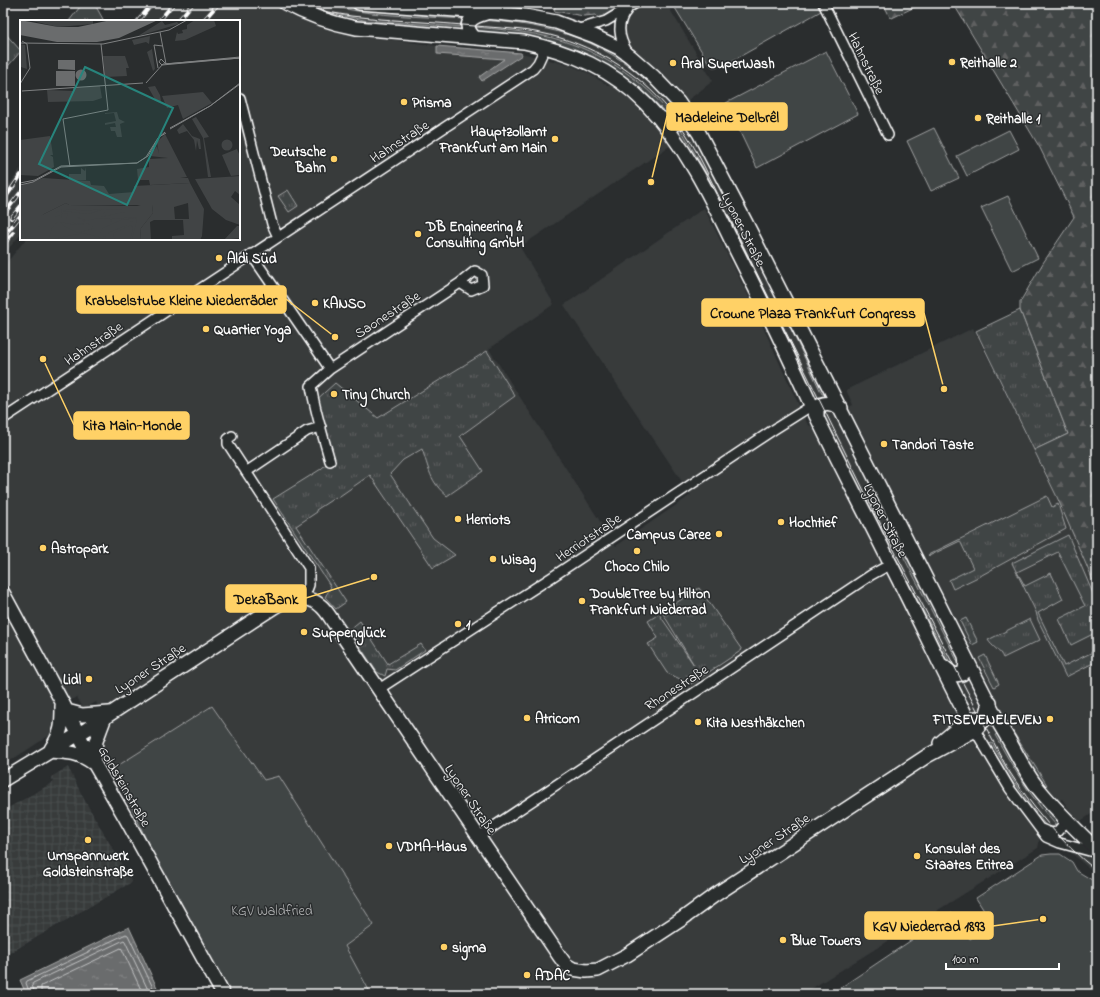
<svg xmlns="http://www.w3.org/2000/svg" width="1100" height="997" font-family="'Indie Flower',sans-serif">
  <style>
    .built { fill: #373a3b }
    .industrial { fill: url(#industrial-grid) }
    .grass { fill: url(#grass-tufts); stroke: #a0a2a2 }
    .forest { fill: url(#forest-firs); stroke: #a0a2a2 }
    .garden { fill: #414445; stroke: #a0a2a2 }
    .water { fill: url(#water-ripples); stroke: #a6a7a7 }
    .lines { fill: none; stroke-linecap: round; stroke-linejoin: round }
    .shore { stroke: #c3c4c5; stroke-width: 1 }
    .street-casing { stroke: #fff; stroke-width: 12 }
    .secondary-casing { stroke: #fff; stroke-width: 16 }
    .street { stroke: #2a2d2e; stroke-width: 9 }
    .secondary { stroke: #2a2d2e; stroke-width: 13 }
    .tram { stroke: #fff; stroke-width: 1 }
    .rail-casing { stroke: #fff; stroke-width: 4 }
    .rail { stroke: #2a2d2e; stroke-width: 2.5; stroke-dasharray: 8; stroke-linecap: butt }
    .poi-dot { fill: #ffd166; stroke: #2a2d2e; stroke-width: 1.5 }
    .labels { text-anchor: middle; stroke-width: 3; stroke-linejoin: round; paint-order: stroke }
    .poi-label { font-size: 14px; font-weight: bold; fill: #fff; stroke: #2a2d2e; text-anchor: start }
    .street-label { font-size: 14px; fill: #fff; stroke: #2a2d2e }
    .park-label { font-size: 14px; fill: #b3b4b5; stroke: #2a2d2e }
    .inset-road { fill: none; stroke: #7f8182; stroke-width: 1 }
    .view { fill: #27847c; fill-opacity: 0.15; stroke: #27847c; stroke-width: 2 }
    .inset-edge { fill: none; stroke: #fff; stroke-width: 2 }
    .leader { fill: none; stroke: #ffd166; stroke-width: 1.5 }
    .callout-dot { fill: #ffd166; stroke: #2a2d2e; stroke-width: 1.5 }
    .callout { fill: #ffd166; stroke: #ffd166; stroke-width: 1.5 }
    .callout-label { font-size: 15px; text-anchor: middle; font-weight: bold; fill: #111 }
  </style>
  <defs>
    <pattern id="industrial-grid" width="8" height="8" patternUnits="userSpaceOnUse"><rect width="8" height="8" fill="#373a3b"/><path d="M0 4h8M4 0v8" fill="none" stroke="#4b4e4f"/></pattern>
    <pattern id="grass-tufts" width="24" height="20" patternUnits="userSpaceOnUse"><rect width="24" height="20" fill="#414445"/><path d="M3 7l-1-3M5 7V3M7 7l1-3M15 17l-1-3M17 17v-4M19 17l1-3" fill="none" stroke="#5e6061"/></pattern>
    <pattern id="forest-firs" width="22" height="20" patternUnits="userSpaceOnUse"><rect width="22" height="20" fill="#414445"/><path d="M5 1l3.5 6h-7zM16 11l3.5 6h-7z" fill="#5e6061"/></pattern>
    <pattern id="water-ripples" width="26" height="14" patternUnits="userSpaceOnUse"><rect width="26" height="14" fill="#6a6c6d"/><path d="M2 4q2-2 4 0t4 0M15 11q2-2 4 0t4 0" fill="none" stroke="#808283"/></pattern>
  </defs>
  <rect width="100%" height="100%" fill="#2a2d2e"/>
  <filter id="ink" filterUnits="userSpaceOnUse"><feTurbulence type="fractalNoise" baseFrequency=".025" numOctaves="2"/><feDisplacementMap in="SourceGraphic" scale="8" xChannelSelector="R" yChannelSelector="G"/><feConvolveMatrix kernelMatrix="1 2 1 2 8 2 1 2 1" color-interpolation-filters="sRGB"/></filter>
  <g filter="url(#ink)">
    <path class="built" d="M149,3h123l12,7 50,21 103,15 84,7 49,12 18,8 21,13 11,-13 -18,-8 -128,-38 4,-8 84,9 69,33 6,-8 -6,-6 -6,-15v-7l5,-11 16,-11h20l47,78 -25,19 15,23 -9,7 138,268 -6,2h-14l-132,-261 -160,108 34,57 -65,45 127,197 75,-51 -127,-190 140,-97 49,97 54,118 3,3 12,-6 -2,-6 7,-7 9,6 17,-8 -7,-15 127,-62 84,169 40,93v220l-19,13 -16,-24 -15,11 11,9 -2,11 -11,-3 -8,-10 -8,6 10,14v6l-1,5 -235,146h-432l-26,-49 29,-20 -110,-144 -52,-75 -101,64 -10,-19 2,-12 7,-9 -14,-28 -7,4 -6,2 -6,-11 -24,13 3,10 -6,15 -43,28 -4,-8v-488l23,-28h213v-218h-31l3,-4 -4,4h-72z
      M294,3h42l26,4 113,8 -12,12 -105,-3z
      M21,168v66l-18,21v-61z
      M1066,848l31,9v17l-12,-9z"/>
    <path class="industrial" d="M68,767l16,32 48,83 -129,75v-150l5,1 46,-26 -3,-5z"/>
    <path class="grass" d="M322,3h14l26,4 113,8 -9,4c-48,-3 -98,-2 -144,-16z
      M312,9l52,11 99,7 2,6 -123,-12z
      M481,18l46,5 24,5 16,1 62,31 36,37c-56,-57 -111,-73 -188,-77z
      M474,27c23,2 47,4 70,9 48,10 101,42 129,83l-4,-2c-17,-19 -34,-37 -58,-48l-133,-36z
      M3,31l18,20 -18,21z
      M679,126l26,45 52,104 55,117 -3,1 -138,-265z
      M288,190l10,16 -9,6 -11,-16z
      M764,273l66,122 -8,-1z
      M1020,310l48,124 -34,16 -58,-119z
      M487,351l28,45 -55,40 23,35 -36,25c-17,-14 -18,-27 -25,-47l-19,11 -13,14 43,64 22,17 -22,13 -63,-93 -33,23 -1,-1 -20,13 1,2 -21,14 50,76 -10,7 -11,-12 6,-10 -58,-88 48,-30 12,-11c-1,-19 -12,-38 -19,-56l21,-19 43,35z
      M1047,496l5,11 6,-3 8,25 -86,47 -27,13 -4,-9 24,-12 -13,-27 -31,15 -1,-1z
      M1068,535l29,68v29l-26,13 -12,-26 26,-13 -27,-54 -41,20 8,14 26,-13 12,26 -25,14 26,53 33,-16v11l-31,16 -28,-57 -2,-8 -24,-49z
      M902,538l62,125 -2,7 -66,-128z
      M889,545l66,127 -4,-3 -23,-46 -42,-76z
      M699,588l43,62 -51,34 -24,-11 -19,-29 10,-6 -10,-17 11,-7 35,51 -32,-53z
      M966,618l12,24 -6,3 -12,-24z
      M1030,619l10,21 -37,18c-3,-8 -11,-11 -15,-18z
      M360,621l28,43 33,-20 4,6 -30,20 -8,-1 -2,7 -8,-4 -28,-42z
      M985,655l14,29 -5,3 -15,-29z
      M1006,724l4,3 37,58 -2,1 -4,-1z
      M998,734c12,22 24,44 39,65 7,8 15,14 22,22l-1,6c-26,-27 -45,-59 -63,-92z
      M992,743c16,30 33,57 55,84h-2l-24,-31 -32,-52z"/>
    <path class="forest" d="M556,3h70l-19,13 -8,3 -3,-4 -12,1 -30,-5z
      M883,3h40l-31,15 -2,-1z
      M953,3h144v587l-40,-93 -23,-47 34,-16 -48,-124v-8l23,-39 31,-46 -34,-69z"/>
    <path class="garden" d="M83,3h11l10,18h-35z
      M672,3h145l4,8 -98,55 -10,1 -3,-2z
      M826,51l32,63 -101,54 -31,-65z
      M934,128l25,50 -28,13 -24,-50z
      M1009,130l10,19 -52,27 -10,-20z
      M1008,196l30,62 -26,13 -31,-63z
      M212,706l52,74 15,-4 95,149 -29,21 26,48h-142l-80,-148 -17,-38 -21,-38z
      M1051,854h9l12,8 5,9 20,12v111h-266l121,-81 18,26 23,-14 -17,-27 66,-43z"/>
    <path class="water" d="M437,46l84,7 1,2 -40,26 -3,-4 25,-18 -67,-5z
      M129,927l31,67h-134l-6,-14z"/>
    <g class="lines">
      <path class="shore" d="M30,994l-4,-11 1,-2 99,-47 2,1 28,59
        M35,994l-3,-9 1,-2 91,-43 1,1 25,53
        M41,994v-8l80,-38 1,1 21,45"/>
      <defs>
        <path id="street" d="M823,3l65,132
          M627,10c-11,13 -8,29 1,43
          M579,29l27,-8 30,-18
          M240,98l32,126 6,13
          M251,254l79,115 -19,17c4,25 12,50 19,75
          M475,271l7,4 1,10 -12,5 -11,-7z
          M330,369l130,-86
          M3,419l530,-350 5,-6 8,-17
          M232,436l-4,3v5l81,124v17l-5,13
          M246,472l61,-41 14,-4
          M379,689l173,-112 221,-147 38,-24
          M973,727l37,62 36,48 14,6 37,10
          M1041,829l7,3 8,1 7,-8 -1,-8
          M478,837l393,-262 20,-11"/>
        <path id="secondary" d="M285,3c22,12 46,20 71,25l168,14c47,10 88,27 122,62 40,41 65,94 90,146 26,51 51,103 75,155 25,53 53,105 79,158 27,52 51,106 79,158
          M359,3l138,10 28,3 31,6 38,14 25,12 11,8 24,21 24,25 21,31 47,90 254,502c12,19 21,40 34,58 19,25 41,45 63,67
          M474,37c-13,-14 -2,-20 12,-24
          M659,117l9,5 10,1c7,-5 5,-11 2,-18
          M817,417v-9c7,-8 16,-4 24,0
          M3,593l59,109 25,49 38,66 98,177
          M943,666l11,9 8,-1c5,-5 4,-12 3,-18
          M67,711l15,4 27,-2
          M940,743l19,-16 17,-9
          M51,749c11,-17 11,-23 11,-43
          M50,751c18,1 28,1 43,12
          M93,763l3,-22 9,-24
          M3,780l84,-51 187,-122c14,-8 33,-14 47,-1 5,4 9,11 13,17l226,334 6,8 7,4 13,2 12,-1 29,-15 55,-36 33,-24 212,-139 48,-26 10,-11 5,-16"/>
      </defs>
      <use href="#street" class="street-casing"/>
      <use href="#secondary" class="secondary-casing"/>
      <use href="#street" class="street"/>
      <use href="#secondary" class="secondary"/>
      <path class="tram" d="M303,3l25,9 23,4c41,5 83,6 124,10 25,2 51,3 75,9 50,13 96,42 126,84 11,15 20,31 28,47l174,353 129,249c25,39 53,74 90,103"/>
      <defs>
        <path id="rail" d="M138,21l15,-18
          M159,21l15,-18
          M178,21l15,-18
          M203,21l16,-18
          M3,201l18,-26
          M3,215l18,-23
          M11,218l10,-12
          M3,237l18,-22
          M3,245l10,-12"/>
      </defs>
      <use href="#rail" class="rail-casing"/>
      <use href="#rail" class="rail"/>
    </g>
  </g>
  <g class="poi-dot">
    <circle cx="952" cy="62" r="4"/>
    <circle cx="673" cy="63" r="4"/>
    <circle cx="404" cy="102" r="4"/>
    <circle cx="978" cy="118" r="4"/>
    <circle cx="555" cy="139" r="4"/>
    <circle cx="334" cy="159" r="4"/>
    <circle cx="418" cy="234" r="4"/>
    <circle cx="219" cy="258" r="4"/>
    <circle cx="315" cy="303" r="4"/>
    <circle cx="206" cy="329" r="4"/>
    <circle cx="334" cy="394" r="4"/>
    <circle cx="884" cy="444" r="4"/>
    <circle cx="458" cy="519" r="4"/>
    <circle cx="781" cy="522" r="4"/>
    <circle cx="719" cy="534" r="4"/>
    <circle cx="43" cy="548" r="4"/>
    <circle cx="637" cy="551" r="4"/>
    <circle cx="493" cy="559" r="4"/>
    <circle cx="582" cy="601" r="4"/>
    <circle cx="458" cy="624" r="4"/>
    <circle cx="304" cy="632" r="4"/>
    <circle cx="89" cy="679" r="4"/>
    <circle cx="527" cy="718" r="4"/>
    <circle cx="1050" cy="719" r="4"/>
    <circle cx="698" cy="722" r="4"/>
    <circle cx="88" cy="840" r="4"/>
    <circle cx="389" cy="846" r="4"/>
    <circle cx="917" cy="856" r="4"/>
    <circle cx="783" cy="940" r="4"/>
    <circle cx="444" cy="947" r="4"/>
    <circle cx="527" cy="975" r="4"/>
  </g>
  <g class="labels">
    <g class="poi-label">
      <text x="960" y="67">Reithalle 2</text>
      <text x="681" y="68">Aral SuperWash</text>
      <text x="412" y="107">Prisma</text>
      <text x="986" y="123">Reithalle 1</text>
      <text x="547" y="136" text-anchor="end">Hauptzollamt<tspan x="547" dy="16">Frankfurt am Main</tspan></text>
      <text x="326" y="156" text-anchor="end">Deutsche<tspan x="326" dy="16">Bahn</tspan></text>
      <text x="426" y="231">DB Engineering &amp;<tspan x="426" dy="16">Consulting GmbH</tspan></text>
      <text x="227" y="263">Aldi Süd</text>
      <text x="323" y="308">KANSO</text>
      <text x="214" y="334">Quartier Yoga</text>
      <text x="342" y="399">Tiny Church</text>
      <text x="892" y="449">Tandori Taste</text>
      <text x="466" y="524">Herriots</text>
      <text x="789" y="527">Hochtief</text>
      <text x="711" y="539" text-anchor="end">Campus Caree</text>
      <text x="51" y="553">Astropark</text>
      <text x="501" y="564">Wisag</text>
      <text x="637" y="571" text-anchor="middle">Choco Chilo</text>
      <text x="590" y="598">DoubleTree by Hilton<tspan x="590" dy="16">Frankfurt Niederrad</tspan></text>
      <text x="466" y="629">1</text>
      <text x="312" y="637">Suppenglück</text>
      <text x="81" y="684" text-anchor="end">Lidl</text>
      <text x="535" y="723">Atricom</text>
      <text x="1042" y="724" text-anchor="end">FITSEVENELEVEN</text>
      <text x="706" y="727">Kita Nesthäkchen</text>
      <text x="397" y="851">VDMA-Haus</text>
      <text x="925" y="853">Konsulat des<tspan x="925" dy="16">Staates Eritrea</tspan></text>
      <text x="88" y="860" text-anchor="middle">Umspannwerk<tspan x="88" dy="16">Goldsteinstraße</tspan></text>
      <text x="791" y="945">Blue Towers</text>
      <text x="452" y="952">sigma</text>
      <text x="535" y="980">ADAC</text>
    </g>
    <g class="street-label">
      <text transform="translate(867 63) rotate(64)" y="5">Hahnstraße</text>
      <text transform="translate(399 141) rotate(-33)" y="5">Hahnstraße</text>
      <text transform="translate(744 229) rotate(63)" y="5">Lyoner Straße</text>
      <text transform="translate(387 314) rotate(-33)" y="5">Saonestraße</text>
      <text transform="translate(93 343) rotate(-34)" y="5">Hahnstraße</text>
      <text transform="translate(886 520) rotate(63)" y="5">Lyoner Straße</text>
      <text transform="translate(588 537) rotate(-34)" y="5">Herriotstraße</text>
      <text transform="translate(150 668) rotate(-33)" y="5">Lyoner Straße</text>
      <text transform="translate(676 687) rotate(-33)" y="5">Rhonestraße</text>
      <text transform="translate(125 786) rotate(60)" y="5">Goldsteinstraße</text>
      <text transform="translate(471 799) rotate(56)" y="5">Lyoner Straße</text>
      <text transform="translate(774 838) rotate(-33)" y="5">Lyoner Straße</text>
    </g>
    <g class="park-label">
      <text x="272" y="915">KGV Waldfried</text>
    </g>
  </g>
  <g transform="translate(20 20)">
    <rect width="220" height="220" fill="#2a2d2e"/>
    <path d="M8,0h65v4l-35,3zM175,0h19l2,6 -31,14 -10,1 2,-9 1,2 5,-1 -1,-3 5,-1v-4zM0,24l5,1 2,24 -6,-2zM132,29l3,20 -2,2 -6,-19zM183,72l9,11 -29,16 -5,-14 -11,3 -5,-12zM97,92l2,7 6,3 -5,2 2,13h-5l-2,-6h-4l-1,-4h6l-1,-4 -10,2v-2l11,-2 -2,-8 -9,1v-1zM176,97l13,20 -5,1 7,39h-3l-5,-39 -11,-19zM163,104l9,12 8,3 1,10h-2l-2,-9 -1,11 -2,-11 -7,-9 -8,3 -2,-4zM66,147v13h-17v-6h12v-6l4,3zM46,183l3,2 68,1 7,-2 8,1 1,8 -12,15 -1,12h-120v-14z" fill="#414445"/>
    <path d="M130,16l-1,8 -3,-2 -12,3 -2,-5zM220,156v19l-5,-4 -4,6 9,8v20l-14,-5 -14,-11 -17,-30zM23,158l47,3 1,4 13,1 5,8 25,-2v-6l56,-3 14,26 -2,27 -2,4h-28v-4l12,-1 -1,-15h-29l-4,2 1,18h-11l1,-12 12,-15 -1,-8h-83l-3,-2 -22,11 -15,13 -3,6h5l30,-24 1,4 6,1 -2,5 8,4 10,1 -8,1 -16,-3 4,4 14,7 17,-5 -18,-11 10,4 10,-3 13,1 1,3 1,-3 24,-2 1,2 -5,21h-2l3,-12 -2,-3 -17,8 -1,4 5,3h-4l-6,-7 19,-8 9,-7 -15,2 -18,8 -3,5 9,7 -25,-7 -36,7 4,-12 10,-11 -1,-3 -7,4 -23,22h-5l-2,-12 -4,12v-54zM168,183l1,16h-14l-1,-12zM49,189l13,2 22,-2 -16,5 -25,-3zM87,189l15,1 3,2 -24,5zM217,206h3v12l-16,2z" fill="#414445" fill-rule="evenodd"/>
    <path d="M83,36h22l4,12h-3l1,8 -22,1z" fill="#414445"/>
    <path d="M142,1l3,4 12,-3 2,2 -41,12zM80,66l2,12 -9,3 -45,1 -1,-12 26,1v-3zM135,66l5,9 1,6h-5l-8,-14zM145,114l22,43 -7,1h8l2,5 -40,2 -1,-5h-11l-1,-11 12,-2v-8l19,-1 -18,-2 7,-10 2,8 -2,-12zM30,116l3,19h-3l3,2 1,10 -16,9 -18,-1v-35zM201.5 125a5.5 5.5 0 1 1 11 0a5.5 5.5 0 1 1-11 0ZM217,129l3,7v19l-9,1 -9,-21z" fill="#414445"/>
    <path d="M0,0l38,7h20l33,-7h47l-39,18 -22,4h-40l-37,-7zM38,40h17v10l-17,-1zM55.5 55a5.5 5.5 0 1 1 11 0a5.5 5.5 0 1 1-11 0ZM36,51h19v15h-19z" fill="#6a6c6d"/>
    <path class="inset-road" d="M140,12l6,32M0,23l83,1 66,-14 18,-10M220,37l-74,7 -5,-5 -2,3 3,3 78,-7M138,48l-4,-23 9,1M0,53v31M126,63l17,-19 77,-6M0,64l10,-16 -3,-24 -5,-3M2,71l121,-8M150,108l40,-22 30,-23M150,109l40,-23 30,-22M50,147l-7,-48 45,-9 -7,-66M0,163l15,-3 26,-14 76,-3 9,-6 12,-19 7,-6M0,165l13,-3 28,-15 76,-4 11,-7 11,-19 7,-4"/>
    <path class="view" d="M65,47l88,41 -46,97 -88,-41z"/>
    <rect width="220" height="220" class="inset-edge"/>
  </g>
  <path class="leader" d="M651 182L667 116M335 337L286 299M944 389L924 313M43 359L74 425M374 577L306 598M1043 919L993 926"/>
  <g class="callout-dot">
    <circle cx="651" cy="182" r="4"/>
    <circle cx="335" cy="337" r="4"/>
    <circle cx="944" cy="389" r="4"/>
    <circle cx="43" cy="359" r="4"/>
    <circle cx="374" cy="577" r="4"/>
    <circle cx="1043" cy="919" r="4"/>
  </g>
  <g class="callout">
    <rect x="667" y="103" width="120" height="27" rx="4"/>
    <rect x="77" y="286" width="209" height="27" rx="4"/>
    <rect x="702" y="299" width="222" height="27" rx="4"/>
    <rect x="74" y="412" width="115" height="27" rx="4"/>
    <rect x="226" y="585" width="80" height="27" rx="4"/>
    <rect x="865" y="912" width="128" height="27" rx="4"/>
  </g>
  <g class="callout-label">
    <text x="727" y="122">Madeleine Delbrêl</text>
    <text x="181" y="305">Krabbelstube Kleine Niederräder</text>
    <text x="813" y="318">Crowne Plaza Frankfurt Congress</text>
    <text x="132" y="430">Kita Main-Monde</text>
    <text x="266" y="604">DekaBank</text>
    <text x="929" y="931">KGV Niederrad 1893</text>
  </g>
  <rect width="1100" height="997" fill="none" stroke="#2a2d2e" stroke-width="16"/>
  <rect x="8" y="8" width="1084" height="981" fill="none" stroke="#fff" stroke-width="1.5" filter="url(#ink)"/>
  <path d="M946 963v6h113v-6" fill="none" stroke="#ffffff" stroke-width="2"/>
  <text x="952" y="963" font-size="12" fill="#ffffff" stroke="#2a2d2e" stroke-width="3" paint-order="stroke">100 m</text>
</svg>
